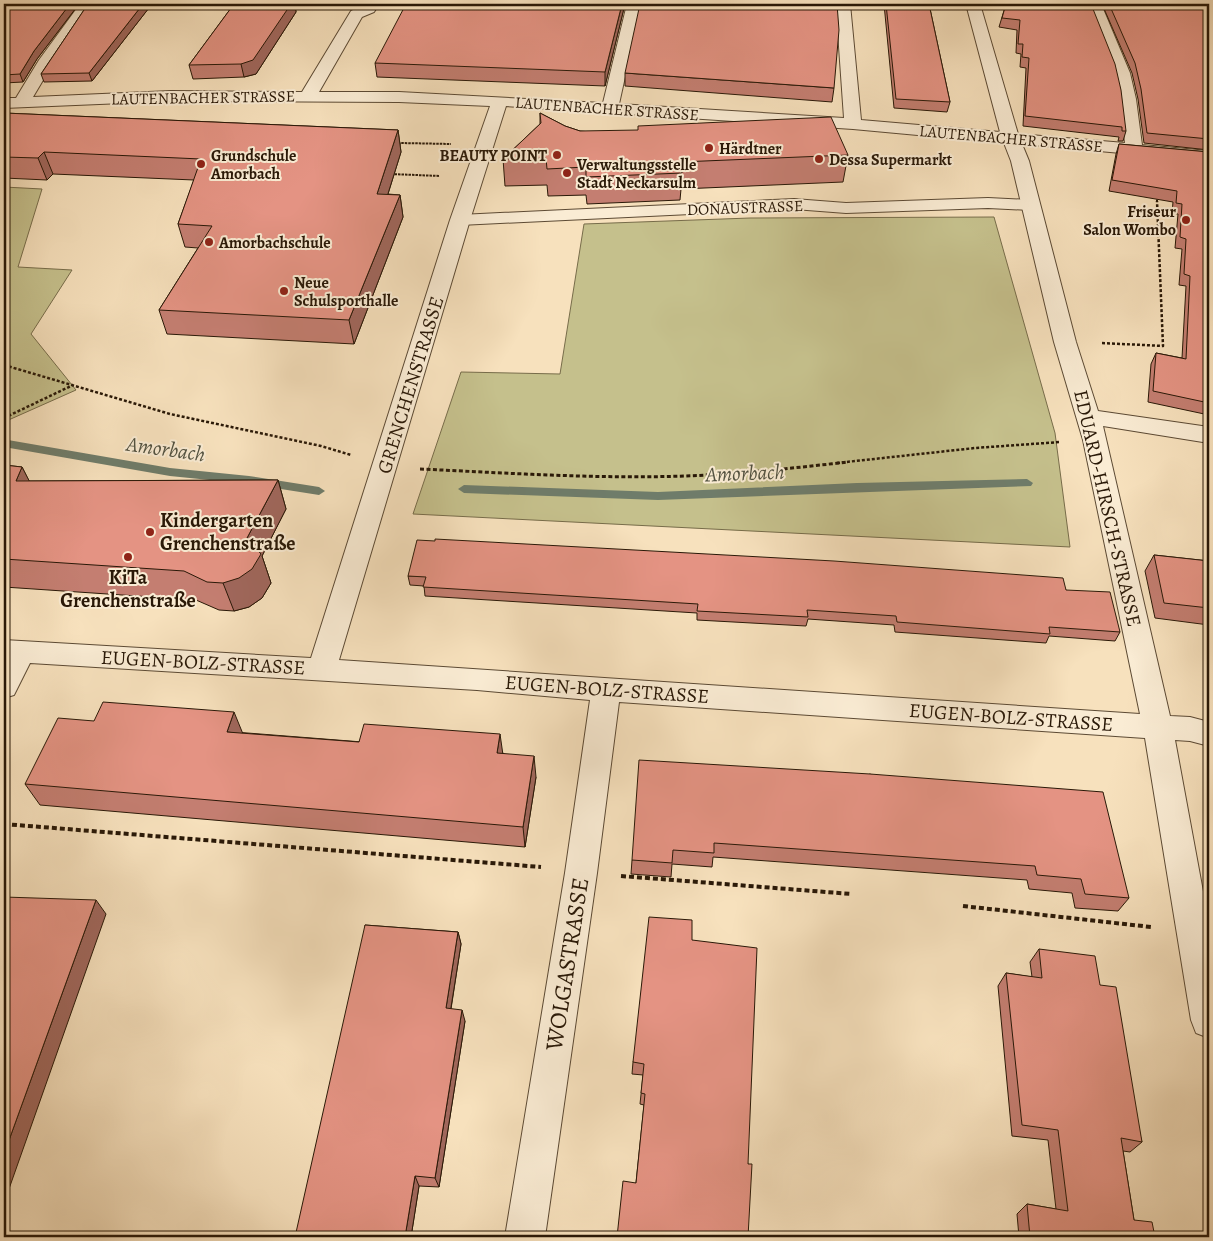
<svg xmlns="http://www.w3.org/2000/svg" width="1213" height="1241" font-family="Alegreya,serif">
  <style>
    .green { fill: #c5c08c; stroke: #776c4a }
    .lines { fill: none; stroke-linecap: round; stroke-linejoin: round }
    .stream { fill: #6f7c6a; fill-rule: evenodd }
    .service-casing { stroke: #5c4a34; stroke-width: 2 }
    .minor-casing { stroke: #5c4a34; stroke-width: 2 }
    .path-far3 { stroke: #291807; stroke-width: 2; stroke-dasharray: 2.5 1; stroke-linecap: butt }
    .path-far2 { stroke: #291807; stroke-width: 2.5; stroke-dasharray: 3 2; stroke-linecap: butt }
    .path-far1 { stroke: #291807; stroke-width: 3; stroke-dasharray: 4 2.5; stroke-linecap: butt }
    .path { stroke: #291807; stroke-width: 4; stroke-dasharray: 5 3; stroke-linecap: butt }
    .service { fill: #faecd4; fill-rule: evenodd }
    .minor { fill: #faecd4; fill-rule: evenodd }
    .wall { fill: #c47e71; stroke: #291807 }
    .shaded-wall { fill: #a0675c; stroke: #291807 }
    .building { fill: #e49383; stroke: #291807 }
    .poi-dot { fill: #8f2418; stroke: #faecd4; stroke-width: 2 }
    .labels { text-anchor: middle; stroke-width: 4; stroke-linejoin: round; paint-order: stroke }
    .far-street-label { font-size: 16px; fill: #291807; stroke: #faecd4 }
    .far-poi-label { font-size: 16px; font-weight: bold; fill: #291807; stroke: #faecd4; text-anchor: start }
    .street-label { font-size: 20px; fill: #291807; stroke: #faecd4 }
    .poi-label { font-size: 20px; font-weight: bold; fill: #291807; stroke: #faecd4; text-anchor: start }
    .water-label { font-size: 21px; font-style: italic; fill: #525241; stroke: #faecd4 }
    .near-street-label { font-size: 24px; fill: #291807; stroke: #faecd4 }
  </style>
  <rect width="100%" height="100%" fill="#f7e1bd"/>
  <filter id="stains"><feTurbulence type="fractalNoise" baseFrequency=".004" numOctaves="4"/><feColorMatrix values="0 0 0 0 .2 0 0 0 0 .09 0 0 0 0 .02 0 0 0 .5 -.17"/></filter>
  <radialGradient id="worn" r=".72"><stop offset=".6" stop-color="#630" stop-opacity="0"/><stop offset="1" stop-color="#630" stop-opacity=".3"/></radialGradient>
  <path class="green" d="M4,187l38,2 -24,78 54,3 -41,64 45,56 -72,32z
    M994,217l61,216 15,114 -657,-33 48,-142 99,2 24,-150 166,-6z"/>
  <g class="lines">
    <path class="stream" d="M8,440l162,28 79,8 70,11 6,4 -6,4 -70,-11 -79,-8 -166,-29v-6z
      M1027,479l6,4 -2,3 -373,14 -194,-7 -6,-4 6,-4 194,7 199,-9z"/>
    <defs>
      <path id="service" d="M988,198l43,2 6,2 2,3 -2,3 -6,2 -43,-2 -142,5 -52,-4 -334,16 -6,-2 -2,-3 2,-3 6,-2 334,-16 52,4z"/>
      <path id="minor" d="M80,4h14l-39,56 -22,37 138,-6 131,1 49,-81 14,-7h14l-5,8 -12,5 -43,75h80l204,11 24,-99h14l-22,100 225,14 -8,-114h14l11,116 139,12 -34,-128h14l38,130 107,9 -5,-44 -6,-26 -27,-69h14l29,69 6,26 6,46 67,6v10l-187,-17 7,17 47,181 22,69 111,16v16l-106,-17 67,290 20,1 19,5v24l-19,-5 -15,-1 34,184v114l-13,-5 -5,-13 -46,-282 -526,-36 -22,171 -52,364h-40l60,-364 25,-173 -113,-10 -447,-27 -16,32 -10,3v-58l307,18 139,-438 40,-114 -91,-4 -228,-1 -167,7v-10h12l23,-38zM506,106l347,23 151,14 7,18 43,181 29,98 57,274 -801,-54 131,-440z"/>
    </defs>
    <use href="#service" class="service-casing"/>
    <use href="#minor" class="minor-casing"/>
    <path class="path-far3" d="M399,145l1,-2 51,1
      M391,174l49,2
      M1157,196v6"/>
    <path class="path-far2" d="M1102,343l61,3 -6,-145
      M4,365l166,49 151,32 30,9
      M4,418l69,-33
      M837,463l138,-15 85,-6"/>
    <path class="path-far1" d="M420,469c88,4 177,10 265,7 55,-2 109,-8 163,-14"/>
    <path class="path" d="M4,824l537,43
      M621,876l231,18
      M963,906l188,21"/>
    <use href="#service" class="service"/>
    <use href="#minor" class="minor"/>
  </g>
  <path class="wall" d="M4,4h75l-42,55 -14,23 -19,1z
    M88,4h64l-60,77 -48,1 -3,-8z
    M234,4h61l1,8 -40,62 -12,3 -51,2 -4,-14z
    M625,4l-20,82 -228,-9 -2,-14z
    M884,4h45l21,98 -3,10 -53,-4z
    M1006,4l120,127 -3,10h-5l1,-4 -96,-11 3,-58 -6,-1 1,-13 -5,-1 1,-23 -18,-3z
    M1102,4h107v146l-65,-7 -6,-44 -6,-26z
    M625,73l209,15 -2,14 -207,-16z
    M4,113l394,17 3,22 -13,42 12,1 3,22 -49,127 -187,-10 -8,-24 39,-62 -13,-1 -7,-23 16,-44 -141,-6 -6,6 -43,-2z
    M540,113l25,13 15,5 268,24 -5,27 -162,7 -1,11 -93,4 -1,-9 -38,1 -1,-11 -42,1 -2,-27 37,-35z
    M1119,144l90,8v263l-61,-13 3,-38 5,-11 26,5 4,-72 -7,-1 3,-36 -7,-1 3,-34 -6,-1 1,-11 -64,-11 7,-37z
    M4,465l18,2 7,14 249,-1 8,29 -24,47 9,27 -9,15 -13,9 -15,4 -15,-1 -23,-10 -192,-13z
    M1154,555l55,6v64l-54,-7 -10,-47z
    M408,576l658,14 54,42 -5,9 -66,-5 -3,7 -151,-11 -1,-7 -86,-6 -2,7 -109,-6v-7l-272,-17 -1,-10 -14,-1z
    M94,721l409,32 33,24 -11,70 -485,-42 -15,-21z
    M870,774l259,124 -11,13 -43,-3 -3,-15 -43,-4 -2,-9 -314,-23 -1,10 -40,-3 -1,13 -40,-3 1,-14z
    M365,925l93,7 3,12 -10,65 14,12 -26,166 -20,-1 -8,51z
    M692,940l56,224 -112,19 8,-78 -4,-1 3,-29 -11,-1 1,-12z
    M1039,949l61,36 42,157 -12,10 -7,-1 11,69 21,17h-136l-2,-23 10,-10 29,5 -8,-69 -36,-4 -14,-150 8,-13 26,4 -2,-15z"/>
  <path class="shaded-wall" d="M70,4h9l-42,55 -14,23 -3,-8 14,-23z
    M143,4h9l-60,77 -3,-8z
    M287,4h8l1,8 -40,62 -12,3 -3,-13z
    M622,4h3l-20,82v-14z
    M398,130l3,22 -20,64 -4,-22z
    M44,152l9,22 -6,6 -9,-22z
    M400,195l3,22 -49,127 -5,-24z
    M22,467l15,29 -21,-15z
    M278,480l8,29 -24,47 9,27 -9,15 -13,9 -15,4 -11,-28z
    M234,712l9,22 -16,-2z
    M500,734l3,21 -6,-2z
    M534,756l2,21 -11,70 -2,-20z
    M96,900l10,14 -102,289v-49z
    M458,932l3,12 -12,76 -3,-12z
    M462,1010l3,11 -26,166 -4,-9z
    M415,1176l4,10 -8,51h-6z"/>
  <path class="building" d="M4,4h66l-36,47 -14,23 -16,1z
    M88,4h55l-54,69 -48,1z
    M234,4h57l-38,56 -12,4 -52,1z
    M406,4h216l-17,68 -230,-9z
    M640,4h197l2,26 -5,58 -209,-15z
    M886,4h43l21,98 -54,-3z
    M1006,4h85l24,60 6,26 5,41h-4v-4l-97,-11 4,-58 -7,-1 1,-13h-5l2,-24 -18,-2z
    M1109,4h100v135l-62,-6 -6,-44 -6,-26z
    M4,113l394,17 -21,64 23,1 -51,125 -190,-10 53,-84 -34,-2 23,-65 -157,-7 -6,6 -34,-1z
    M540,113l25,13 15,5 58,-1v-4l193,-9 17,38 -168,7 2,11 -96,4v-10l-39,2 -1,-11 -43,1 38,-36z
    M1119,144l90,8v251l-56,-12 3,-38 30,6 4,-83 -6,-2 2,-35 -6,-2 2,-33 -6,-1 1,-12 -65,-11z
    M4,465l18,2 -6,14 262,-1 -31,58 14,16 -9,15 -13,9 -16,5 -16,-1 -23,-11 -180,-12z
    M435,539l399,22 229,17 3,12 44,2 10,40 -71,-5 1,7 -153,-12 -1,-6 -89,-6 1,7 -111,-6 1,-7 -275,-17 3,-10 -18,-1 9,-36 18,1z
    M1154,555l55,6v47l-45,-5z
    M103,702l131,10 -7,20 132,10 5,-18 136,10 -3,19 37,3 -11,71 -498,-43 33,-66 36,3z
    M639,760l231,14 233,18 26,106 -44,-4 -4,-15 -44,-4 -2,-9 -321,-23v10l-41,-3 -1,13 -40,-3z
    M4,897l92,3 -92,254z
    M649,917l43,3v20l65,8 -9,216h4l-4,73h-131l6,-56 13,2 9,-89 -4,-1 3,-29 -11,-2z
    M365,925l93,7 -12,76 16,2 -27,168 -20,-2 -10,61h-110z
    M1039,949l56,7 5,29 16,2 26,155 -21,-4 13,82 18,2 3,15h-125l-3,-33 41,7 -10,-81 -36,-5 -16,-152 36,5z"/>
  <g class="poi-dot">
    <circle cx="709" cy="148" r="5"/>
    <circle cx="557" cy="155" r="5"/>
    <circle cx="819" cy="159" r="5"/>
    <circle cx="201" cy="164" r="5"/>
    <circle cx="567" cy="173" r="5"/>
    <circle cx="1186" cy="220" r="5"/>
    <circle cx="209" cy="242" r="5"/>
    <circle cx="284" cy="291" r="5"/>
    <circle cx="150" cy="532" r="5"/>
    <circle cx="128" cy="557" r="5"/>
  </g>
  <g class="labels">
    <g class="far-street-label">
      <text transform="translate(203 97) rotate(-1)" y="6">LAUTENBACHER STRASSE</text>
      <text transform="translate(607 108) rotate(4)" y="6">LAUTENBACHER STRASSE</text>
      <text transform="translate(1011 138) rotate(5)" y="6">LAUTENBACHER STRASSE</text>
      <text transform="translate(745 207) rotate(-2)" y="6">DONAUSTRASSE</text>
    </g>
    <g class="far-poi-label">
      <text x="719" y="154">Härdtner</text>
      <text x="211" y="161">Grundschule<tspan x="211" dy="18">Amorbach</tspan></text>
      <text x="547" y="161" text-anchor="end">BEAUTY POINT</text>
      <text x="829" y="165">Dessa Supermarkt</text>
      <text x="577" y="170">Verwaltungsstelle<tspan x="577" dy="18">Stadt Neckarsulm</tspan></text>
      <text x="1176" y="217" text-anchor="end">Friseur<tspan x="1176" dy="18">Salon Wombo</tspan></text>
      <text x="219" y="248">Amorbachschule</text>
      <text x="294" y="288">Neue<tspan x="294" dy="18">Schulsporthalle</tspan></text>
    </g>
    <g class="street-label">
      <text transform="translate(410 385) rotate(-73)" y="7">GRENCHENSTRASSE</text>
      <text transform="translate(1108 508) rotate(77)" y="7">EDUARD-HIRSCH-STRASSE</text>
      <text transform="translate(203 662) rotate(3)" y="7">EUGEN-BOLZ-STRASSE</text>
      <text transform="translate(607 689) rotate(4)" y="7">EUGEN-BOLZ-STRASSE</text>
      <text transform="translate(1011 717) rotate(4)" y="7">EUGEN-BOLZ-STRASSE</text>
    </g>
    <g class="poi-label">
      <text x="160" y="527">Kindergarten<tspan x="160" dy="23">Grenchenstraße</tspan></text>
      <text x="128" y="584" text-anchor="middle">KiTa<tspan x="128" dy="23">Grenchenstraße</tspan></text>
    </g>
    <g class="water-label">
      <text transform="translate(166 449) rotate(8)" y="7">Amorbach</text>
      <text transform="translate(745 473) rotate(-2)" y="7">Amorbach</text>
    </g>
    <g class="near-street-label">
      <text transform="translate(567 964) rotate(-81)" y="8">WOLGASTRASSE</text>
    </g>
  </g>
  <rect width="1213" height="1241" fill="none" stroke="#f7e1bd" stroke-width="20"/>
  <rect x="5" y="5" width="1203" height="1231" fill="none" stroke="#291807" stroke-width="2.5"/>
  <rect x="10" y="10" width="1193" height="1221" fill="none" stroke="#291807"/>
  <rect width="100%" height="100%" filter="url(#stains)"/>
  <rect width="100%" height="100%" fill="url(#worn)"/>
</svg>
